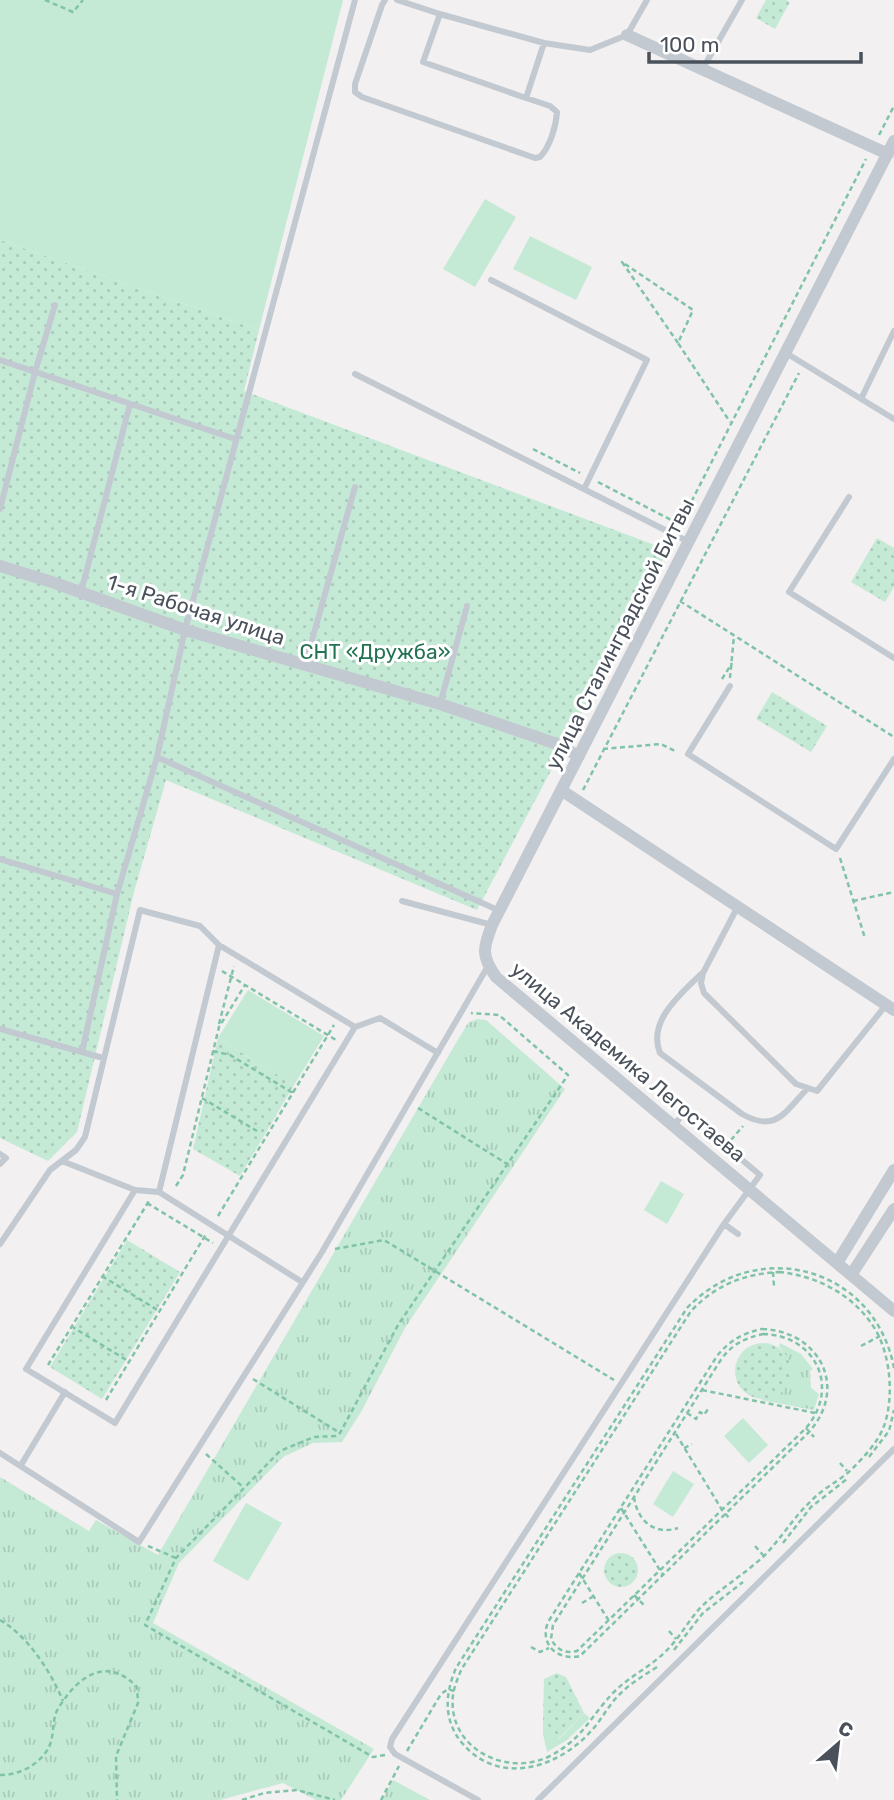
<svg xmlns="http://www.w3.org/2000/svg" width="894" height="1800" font-family="Rubik,sans-serif">
  <style>
    .grass { fill: url(#grass-tufts) }
    .park { fill: url(#park-dots) }
    .pitch { fill: #c4ead6 }
    .lines { fill: none; stroke-linecap: round; stroke-linejoin: round }
    .path { stroke: #80c3a8; stroke-width: 2.5; stroke-dasharray: 5 3.5; stroke-linecap: butt }
    .service { stroke: #c2c9d0; stroke-width: 6 }
    .minor { stroke: #c2c9d0; stroke-width: 12 }
    .labels { text-anchor: middle; stroke-width: 6; stroke-linejoin: round; paint-order: stroke }
    .street-label { font-size: 21px; fill: #4a515b; stroke: #fff }
    .park-label { font-size: 21px; fill: #237352; stroke: #fff }
  </style>
  <defs>
    <pattern id="grass-tufts" width="24" height="20" patternUnits="userSpaceOnUse" patternTransform="scale(1.75)"><rect width="24" height="20" fill="#c4ead6"/><path d="M3 7l-1-3M5 7V3M7 7l1-3M15 17l-1-3M17 17v-4M19 17l1-3" fill="none" stroke="#aacaba"/></pattern>
    <pattern id="park-dots" width="8" height="8" patternUnits="userSpaceOnUse" patternTransform="scale(1.75)"><rect width="8" height="8" fill="#c4ead6"/><path d="M2 2h.1M6 6h.1" fill="none" stroke="#aacaba" stroke-width="1.8" stroke-linecap="round"/></pattern>
  </defs>
  <rect width="100%" height="100%" fill="#f2f0f0"/>
  <path class="grass" d="M477,1019l9,1 79,69 -160,239 -44,84 -19,30 -29,1 -30,14 -104,106 -26,60 221,126 -33,51h-25l-33,-17 -63,17h-220v-323l89,54 7,-11 62,35 295,-507 15,-25z
    M780,1343l21,11 12,15 -3,2 1,17 8,6 -5,16 -53,-10 4,-2 18,-47 -4,-4z
    M584,1713l6,5 -23,22 -20,12 -4,-18v-10l16,15z
    M393,1780l37,20h-48z"/>
  <path class="park" d="M766,0h20l4,2 -15,27 -19,-11z
    M0,240l259,90 -15,61 424,159 -191,360 -311,-130 -32,112 -57,240 -29,29 -48,-23z
    M877,538l17,10v39l-9,15 -34,-20z
    M772,692l55,34 -16,26 -55,-33z
    M218,1038l76,47 -54,91 -47,-27z
    M127,1240l53,32 -78,127 -52,-32z
    M735 1371a28 28 0 1 1 56 0a28 28 0 1 1-56 0Z
    M604 1570a17 17 0 1 1 34 0a17 17 0 1 1-34 0Z
    M557,1673l9,4 18,36 -26,26 -15,-15 1,-45z"/>
  <path class="pitch" d="M0,0h343l-84,330 -259,-90z
    M485,199l31,18 -41,70 -32,-18z
    M530,236l62,31 -16,33 -63,-31z
    M248,990l76,46 -30,49 -76,-47z
    M661,1181l23,13 -17,30 -23,-14z
    M743,1418l25,27 -19,18 -25,-27z
    M673,1471l21,13 -21,33 -20,-13z
    M246,1503l36,20 -34,58 -35,-20z"/>
  <g class="lines">
    <path class="path" d="M45,0l28,12 10,-12
      M879,135l15,-29
      M678,343l-56,-81 71,48 -15,33 52,79
      M533,449l47,24
      M598,482l81,42
      M680,524l186,-365
      M680,601l214,136
      M730,678l4,-42
      M722,679l10,-16
      M603,749l58,-5 16,8
      M583,790l216,-417
      M840,858l25,80
      M853,901l41,-9
      M222,971l114,69
      M219,1024l15,-58
      M213,1051l17,4 63,38
      M202,1098l55,33
      M418,1108l89,56
      M731,1140l12,-14
      M176,1186l7,-11 36,-148 26,-42
      M147,1203l66,40
      M218,1216l116,-191
      M335,1249l49,-9 230,140
      M773,1272l1,14
      M779,1272c39,4 75,23 96,57 16,27 19,69 9,97 -6,16 -20,31 -31,42 -13,13 -30,20 -42,33 -18,17 -31,39 -48,56 -20,18 -43,32 -62,50 -13,14 -22,32 -36,45 -15,15 -35,24 -50,39 -26,26 -31,48 -67,66 -44,20 -101,-10 -95,-62 1,-8 5,-17 8,-25l230,-359c25,-26 52,-37 88,-39z
      M102,1276l57,35
      M71,1326l57,35
      M762,1329c57,2 87,58 47,103l-229,224c-22,5 -41,-11 -32,-34l169,-266c13,-16 26,-23 45,-27z
      M763,1334c52,1 78,53 43,94l-229,223c-12,3 -20,-1 -26,-12l2,-14 169,-267c11,-14 23,-20 41,-24z
      M861,1346l19,-10
      M48,1365l101,-164
      M253,1379l87,54
      M702,1390l113,23
      M106,1400l100,-166
      M687,1413l9,6 4,-7 4,3 4,-6
      M806,1428l8,9
      M676,1434l46,76 8,9
      M684,1448l8,-4
      M206,1454l38,34
      M869,1457l20,-26 5,-21
      M840,1463l7,8
      M634,1497c3,23 20,39 44,31
      M621,1508l42,67
      M783,1543l28,-36 36,-28
      M148,1546l28,12
      M755,1546l9,10
      M579,1573l30,48
      M634,1595l10,10
      M582,1603l12,-7
      M0,1620c28,16 51,52 63,81
      M669,1631l7,8
      M531,1647l9,5 9,-4
      M674,1650l29,-37 40,-31
      M657,1667c-14,9 -28,17 -39,29 -10,10 -16,23 -26,34 -33,38 -93,57 -130,13 -19,-23 -17,-49 -6,-75l231,-360c70,-73 188,-41 207,60
      M407,1751l34,-57 7,-5 6,2
      M385,1755l-12,2 -228,-132 31,-67 104,-107 34,-14 22,-1 4,-3 58,-108 170,-250 -69,-60 -28,-2
      M0,1775c18,0 35,-8 46,-23 8,-11 6,-23 9,-36 2,-8 9,-16 14,-23 20,-24 44,-31 68,-6l1,16 -22,53 1,44
      M242,1800l22,-7 33,-3 38,10
      M381,1800l18,-34"/>
    <path class="service" d="M385,0l-3,5 -27,79v8l7,5 173,61 5,-1c10,-10 16,-31 17,-45l-7,-6 -24,-8
      M397,0l43,14 104,29 46,7 37,-15 20,-35
      M440,14l-17,48 103,36 18,-55
      M702,70l40,-70
      M491,280l156,80 -63,129
      M786,353l108,66
      M0,360l235,79
      M355,374l334,168
      M861,399l33,-68
      M849,497l-60,95 105,66
      M0,509l35,-137 20,-67
      M81,592l49,-188
      M305,665l50,-178
      M730,686l-42,68 148,95 58,-90
      M440,704l27,-98
      M157,757l343,154
      M0,859l117,35
      M402,901l90,24
      M737,908l-34,65 -2,10 3,10 92,91 21,7 69,-86
      M701,974c-20,20 -54,47 -41,79l82,61c34,19 42,-1 65,-25
      M0,1029l103,29
      M82,1052l35,-158 40,-137 28,-127 170,-630
      M0,1154l6,4 -6,6
      M62,1161l73,29 24,2 143,90
      M135,1190l-109,179 89,54 240,-396
      M159,1192l60,-247
      M724,1224l14,10
      M0,1244l50,-74 26,-20 9,-13 55,-227 60,16 19,19 136,82 25,-9 58,35
      M0,1453l139,89 183,-290 166,-286
      M21,1465l44,-73
      M478,1800l-83,-46 -5,-7 2,-8 332,-515 36,-49 -75,-63 -11,13
      M538,1800l356,-351"/>
    <path class="minor" d="M627,35l261,119
      M894,141l-402,784c-9,23 -11,31 4,52l398,334
      M0,566l55,17 130,47 255,74 114,39 25,13
      M561,790l333,220
      M837,1263l57,-93
      M851,1275l43,-66"/>
  </g>
  <g class="labels">
    <g class="street-label">
      <text transform="translate(196 610) rotate(18)" y="7">1-я Рабочая улица</text>
      <text transform="translate(620 634) rotate(-63)" y="7">улица Сталинградской Битвы</text>
      <text transform="translate(628 1062) rotate(40)" y="7">улица Академика Легостаева</text>
    </g>
    <g class="park-label">
      <text x="375" y="659">СНТ «Дружба»</text>
    </g>
  </g>
  <g transform="translate(838 1744) rotate(28)" stroke="#ffffff" stroke-width="5" paint-order="stroke">
  <path d="M0-5L12 26L0 18L-12 26Z" fill="#4a515b"/>
  <text y="-10" font-size="19" font-weight="bold" text-anchor="middle" fill="#4a515b">С</text>
  </g>
  <path d="M649 52v10h212v-10" fill="none" stroke="#4a515b" stroke-width="3.5"/>
  <text x="660" y="52" font-size="21" fill="#4a515b" stroke="#ffffff" stroke-width="5" paint-order="stroke">100 m</text>
</svg>
